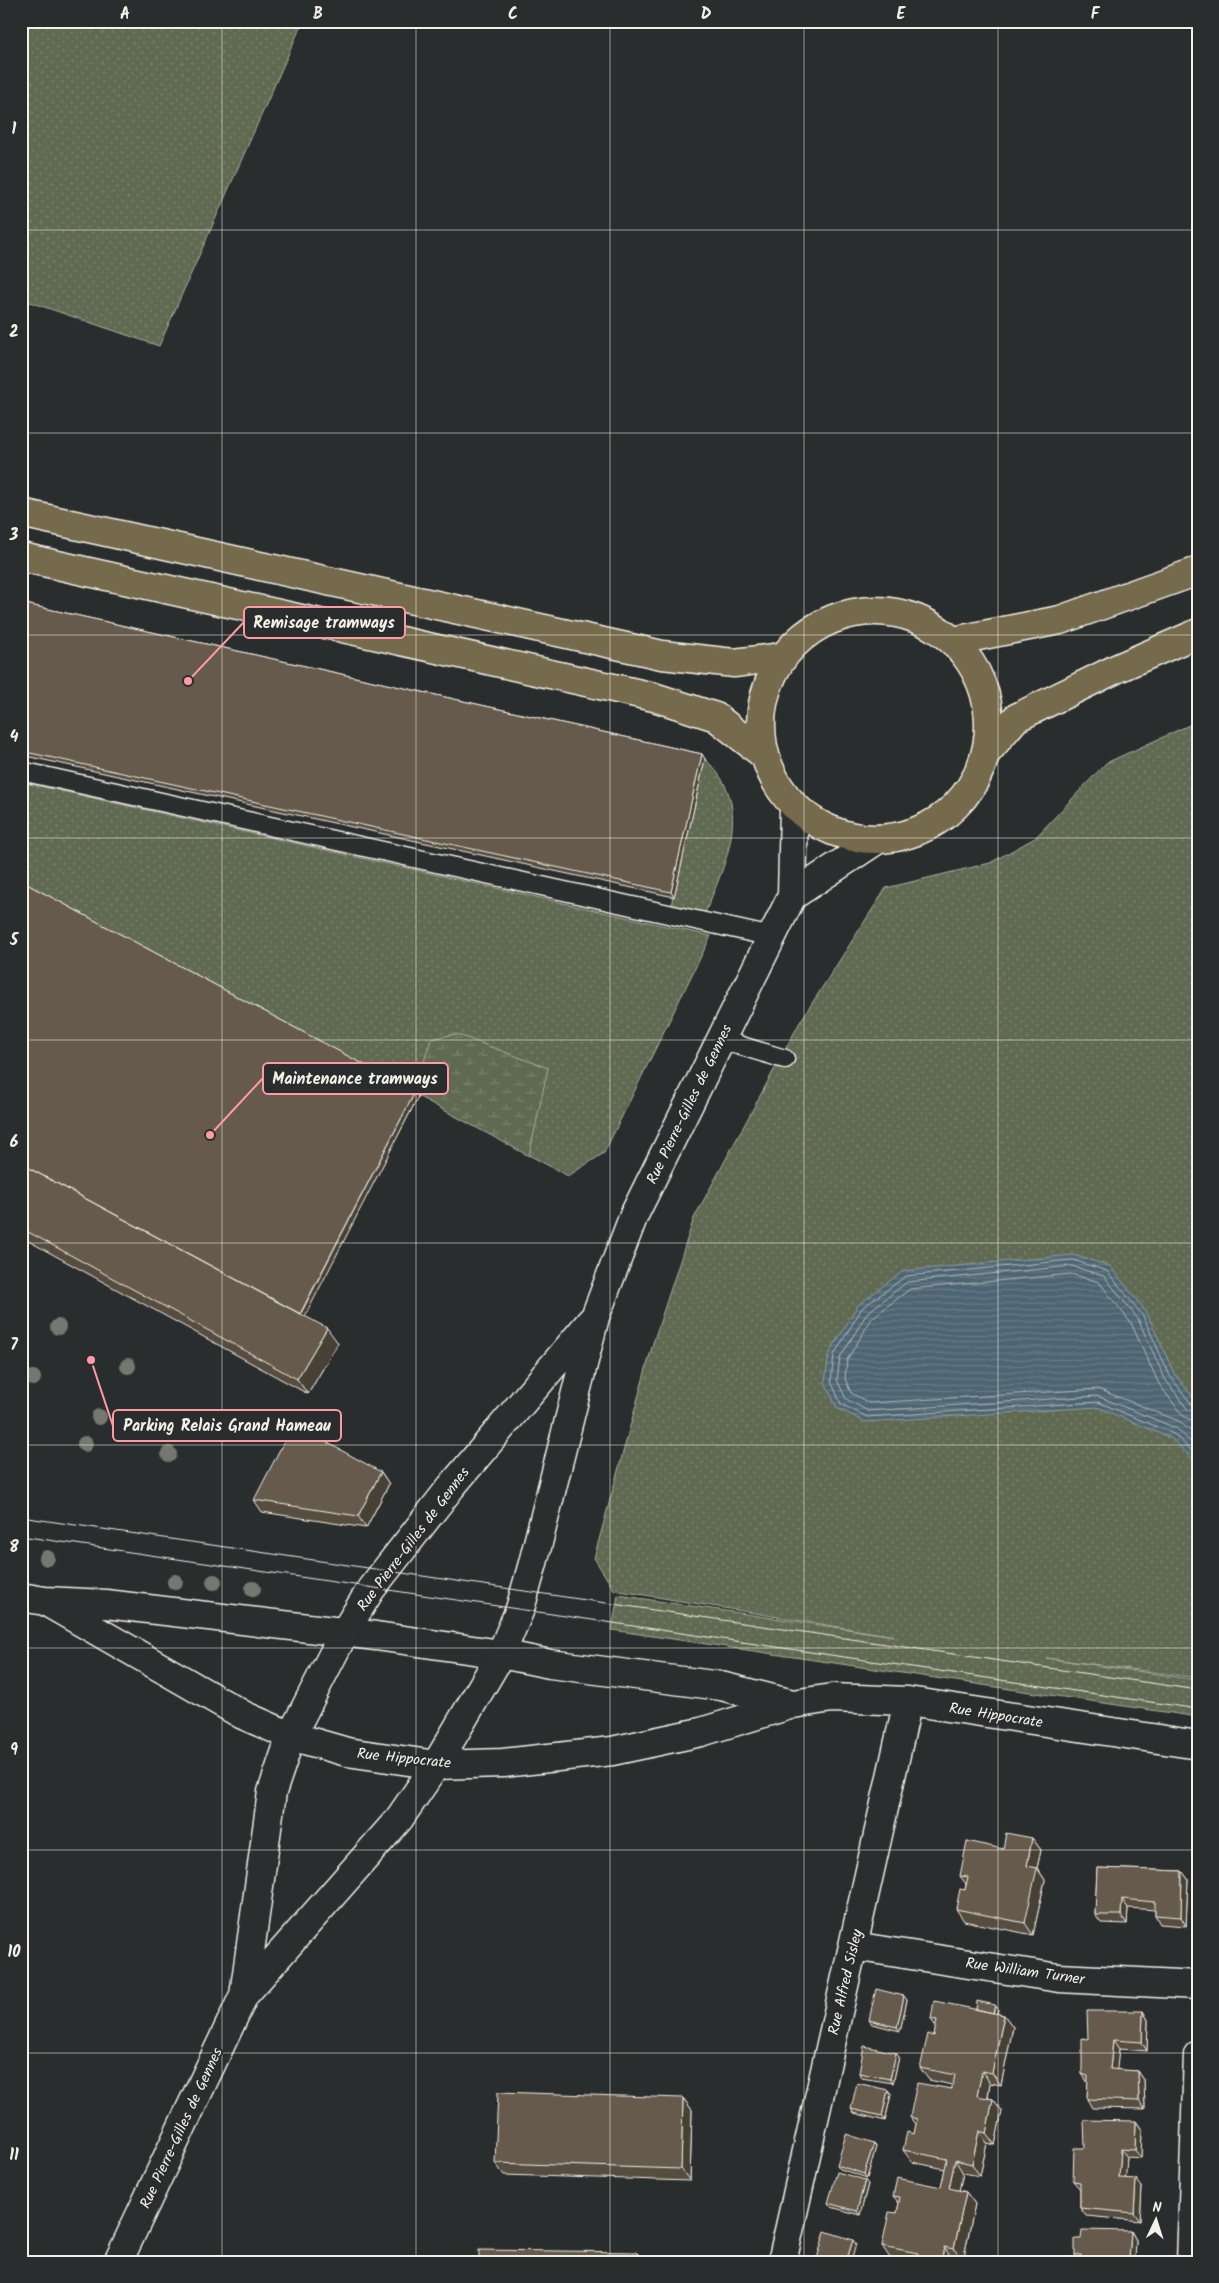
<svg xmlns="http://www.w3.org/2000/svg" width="1219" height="2283" font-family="Kalam,sans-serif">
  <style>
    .grass { fill: url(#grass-dots); stroke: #aaae9d }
    .wetland { fill: url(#wetland-marsh); stroke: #aaae9d }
    .water { fill: url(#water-rules); stroke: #909da1 }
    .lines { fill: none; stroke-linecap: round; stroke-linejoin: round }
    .shore { stroke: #b2b9b9; stroke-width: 1 }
    .service-casing { stroke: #f4f1e8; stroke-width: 21 }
    .minor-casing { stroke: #f4f1e8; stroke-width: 31 }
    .secondary-casing { stroke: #f4f1e8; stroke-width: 31 }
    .trunk-casing { stroke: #f4f1e8; stroke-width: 31 }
    .service { stroke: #2a2d2e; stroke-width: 18 }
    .minor { stroke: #2a2d2e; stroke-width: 28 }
    .secondary { stroke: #2a2d2e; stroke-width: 28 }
    .trunk { stroke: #746b4b; stroke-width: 28 }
    .tram { stroke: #f4f1e8; stroke-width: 1 }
    .tree { fill: #74786f }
    .wall { fill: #574d41; stroke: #f4f1e8 }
    .shaded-wall { fill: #473f35; stroke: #f4f1e8 }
    .building { fill: #655a4c; stroke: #f4f1e8 }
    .grid { fill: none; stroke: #f4f1e8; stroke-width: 1; stroke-opacity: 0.55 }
    .labels { text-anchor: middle; stroke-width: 4; stroke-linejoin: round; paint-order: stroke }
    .street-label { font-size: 15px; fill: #f4f1e8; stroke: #2a2d2e }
    .leader { fill: none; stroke: #ff9aa2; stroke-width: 2 }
    .callout-dot { fill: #ff9aa2; stroke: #2a2d2e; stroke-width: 2 }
    .callout { fill: #2a2d2e; stroke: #ff9aa2; stroke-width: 2 }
    .callout-label { font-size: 16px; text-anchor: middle; font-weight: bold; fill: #f4f1e8 }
    .neatline { fill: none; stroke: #f4f1e8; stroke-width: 2 }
    .grid-label { font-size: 16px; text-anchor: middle; font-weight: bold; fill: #f4f1e8 }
  </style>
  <defs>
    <pattern id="grass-dots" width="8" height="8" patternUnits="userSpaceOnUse" patternTransform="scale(1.25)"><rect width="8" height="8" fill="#606b52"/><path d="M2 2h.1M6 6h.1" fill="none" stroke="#77816b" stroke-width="1.8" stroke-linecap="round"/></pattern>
    <pattern id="wetland-marsh" width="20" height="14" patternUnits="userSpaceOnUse" patternTransform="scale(1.25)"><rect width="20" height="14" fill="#606b52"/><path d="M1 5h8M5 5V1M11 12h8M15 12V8" fill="none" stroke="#77816b"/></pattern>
    <pattern id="water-rules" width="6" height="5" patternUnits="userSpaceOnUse" patternTransform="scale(1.25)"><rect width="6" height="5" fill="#4e6572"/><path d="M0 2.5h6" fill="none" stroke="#687c86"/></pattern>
  </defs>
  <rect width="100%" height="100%" fill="#2a2d2e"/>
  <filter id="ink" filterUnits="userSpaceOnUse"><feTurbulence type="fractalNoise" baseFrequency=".02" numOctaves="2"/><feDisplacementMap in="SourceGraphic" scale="10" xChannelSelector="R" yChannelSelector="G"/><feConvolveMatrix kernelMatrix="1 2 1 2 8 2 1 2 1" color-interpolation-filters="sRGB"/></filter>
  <g filter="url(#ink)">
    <path class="grass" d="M21,21h282l-144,325 -138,-47z
      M1198,721v957l-152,-20 152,22v37l-586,-87 6,-35 276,41 -280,-46 -20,-32 59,-215 41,-125 106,-196 86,-134 104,-25 45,-25 71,-75z
      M705,759c49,45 22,101 0,154l-34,-8z
      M21,782l690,154 -107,217 -36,23 -547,-292z"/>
    <path class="wetland" d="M456,1034l92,34 -19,88 -115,-62 17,-55z"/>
    <path class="water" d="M1073,1255l37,11 37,47 27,60 24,31v60l-27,-26 -74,-31 -232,15 -28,-14 -12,-26 4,-28 29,-49 45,-34z"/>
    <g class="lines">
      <path class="shore" d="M1198,1407l-6,-2 -22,-29 -27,-60 -36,-45 -34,-11 -167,16 -44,32 -28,47 -3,26 10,23 26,13 231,-15 76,32 24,23
        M1198,1413l-10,-3 -23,-31 -27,-60 -34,-43 -32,-10 -165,16 -40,31 -27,45 -3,22 9,19 22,12 229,-15 79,32 22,21
        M1198,1421l-9,-2 -7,-4 -23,-31 -28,-61 -32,-41 -28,-8 -161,15 -38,29 -25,42 -2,19 6,14 18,10 229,-14 81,32 19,17"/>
      <defs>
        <path id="service" d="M21,771l751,166
          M721,1040l64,19"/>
        <path id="minor" d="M21,1597l24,4 61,3 270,32 125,18 49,10 171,22 72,18
          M45,1601l198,114 48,21 56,16 89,13 67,-2 109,-12 89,-19 92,-28 39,-6 76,3 290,44
          M853,1946l206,32 139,7
          M782,2262l126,-561
          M1191,2262l7,-207"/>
        <path id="secondary" d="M792,896l86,-57
          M244,1995l28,-203 19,-56 53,-103 27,-44 80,-102 140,-166
          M118,2262l126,-267 155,-176 37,-54 65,-111 19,-45 13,-46 62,-246 39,-102 158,-319 2,-89"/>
        <path id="trunk" d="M21,513l641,142 72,8 48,-6
          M21,557l633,140 62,20 48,38
          M761 725a114 114 0 1 1 228 0a114 114 0 1 1-228 0Z
          M953,641l107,-21 138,-49
          M987,752l29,-34 102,-50 80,-35"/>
      </defs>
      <use href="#service" class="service-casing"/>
      <use href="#minor" class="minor-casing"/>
      <use href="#secondary" class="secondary-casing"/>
      <use href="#trunk" class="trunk-casing"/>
      <use href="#service" class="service"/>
      <use href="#minor" class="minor"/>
      <use href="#secondary" class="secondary"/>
      <use href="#trunk" class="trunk"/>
      <path class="tram" d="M21,1517l1177,173
        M21,1536l1177,173"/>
    </g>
    <g class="tree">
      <circle cx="58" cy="1327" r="8"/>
      <circle cx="128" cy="1366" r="8"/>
      <circle cx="33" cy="1378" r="8"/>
      <circle cx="99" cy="1417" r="8"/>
      <circle cx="85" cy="1444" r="8"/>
      <circle cx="169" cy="1454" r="8"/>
      <circle cx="47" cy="1558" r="8"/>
      <circle cx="175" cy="1582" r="8"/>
      <circle cx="214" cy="1582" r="8"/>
      <circle cx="253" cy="1589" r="8"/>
    </g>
    <path class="wall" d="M21,603l681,151 3,5 -31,138 -653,-142z
      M21,881l394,211 3,5 -114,219 34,27 -30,51 -287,-157z
      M381,1472l8,12 -23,44 -104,-16 -8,-12z
      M1032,1838l9,12 -4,18 8,12 -12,55 -69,-14 -8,-12 9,-19 1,-6 -6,-8 43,-27z
      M1097,1868l85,3 6,8 -2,47 -26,-2 -5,-9v-5l-27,-2 -1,16 -26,-1 -6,-8z
      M907,2000l-7,31 -28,-7 -3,-4z
      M995,2005l3,4 -1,5 7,1 9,12 -12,58 -11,-2 -2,15 5,1 9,12 -7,34 -8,-2 -7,33 -17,-3 -4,17 7,2 9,12 -12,57 -10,-1 -1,2h-41l-21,-4 -8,-12 15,-33 2,-10 -6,-7 48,-9 4,-18 -33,-7 -9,-12 11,-16 2,-8 -6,-9 42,-28v-4l-23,-5 -9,-12 14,-32 2,-9 -5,-8z
      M1143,2011l5,9 -1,31 -28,-2 -3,21 22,1 6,9 1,29 -53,-1 -5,-9 1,-16 -6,-9 6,-35z
      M899,2057l-6,26 -32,-5 -2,-5z
      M888,2090l3,4 -6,27 -31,-8 -3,-4z
      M683,2098l9,12 -2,71 -186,-6 -9,-12z
      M1136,2121l6,9 -1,28 -14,-1 -2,22 17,8 -2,34 -54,-5 -6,-8v-19l-7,-8 12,-33z
      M874,2143l2,4 -9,31 -27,-9 -3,-4z
      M868,2184l-8,31 -29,-8 -3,-4z
      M1131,2231l5,9 -1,22h-56l-4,-7 6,-16z"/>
    <path class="shaded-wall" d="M702,754l3,5 -31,138 -3,-5z
      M415,1092l3,5 -117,227 -3,-5z
      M327,1328l11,15 -30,51 -11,-15z
      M381,1472l8,12 -23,44 -8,-12z
      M1032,1838l9,12 -4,18 8,12 -12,55 -8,-12 2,-57z
      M1182,1871l6,8 -2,47 -5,-9z
      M1122,1899l6,9 -1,16 -6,-9z
      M904,1996l3,4 -7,31 -3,-4z
      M995,2005l3,4 -3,15 -3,-4z
      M1143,2011l5,9 -1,31 -5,-9z
      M1004,2015l9,12 -12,58 -9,-12z
      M1113,2040l6,9 -3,29 -6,-9z
      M896,2053l3,4 -6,26 -3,-4z
      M982,2071l8,12 -4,25 -9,-12z
      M1138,2071l6,9 1,29 -6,-8z
      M888,2090l3,4 -6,27 -3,-5z
      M683,2098l9,12 -2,71 -9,-12z
      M993,2099l9,12 -7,34 -9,-12z
      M1136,2121l6,9 -1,28 -6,-8z
      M979,2131l8,12 -7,33 -8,-12z
      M874,2143l2,4 -9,31 -3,-4z
      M1121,2149l6,8 -2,30 -6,-9z
      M955,2160l8,13 -6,27 -8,-12z
      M1136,2179l6,8 -2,34 -6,-8z
      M865,2180l3,4 -8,31 -3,-4z
      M966,2192l9,12 -12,57 -9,-12z
      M1131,2231l5,9 -1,22h-5l-1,-2z
      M853,2240l3,4 -5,18h-5z
      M944,2247l9,13 -1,2h-11z
      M637,2252l6,10h-6z"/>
    <path class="building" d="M21,603l681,151 -31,138 -650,-141z
      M21,881l394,211 -115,222 -279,-150z
      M21,1164l306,164 -30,51 -276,-151z
      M293,1424l88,48 -23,44 -104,-16z
      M1006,1833l26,5 -5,28 10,2 -12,55 -69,-14 4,-20 5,1 3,-13 -8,-1 7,-35 36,8z
      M1097,1868l85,3 -1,46 -26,-2v-13l-33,-3 -1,16h-26z
      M876,1989l28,7 -7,31 -28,-7z
      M934,2001l70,14 -12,58 -10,-2 -5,25 16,3 -7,34 -7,-2 -7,33 -17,-4 -6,28 17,4 -12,57 -10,-2 -3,15h-25l2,-9 -36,-7 7,-34 8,1 3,-16 -7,-1 4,-18 44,9 6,-28 -44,-9 4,-18 7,2 3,-15 -7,-2 7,-34 35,6 3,-14 -35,-7 8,-34 6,2 3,-16 -6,-1z
      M977,2001l18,4 -2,8 -17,-4z
      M1087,2011h56l-1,31 -29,-2 -3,29 28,2 1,30 -52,-2 1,-23 -6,-2v-36l6,1z
      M864,2046l32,7 -6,26 -31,-6z
      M857,2083l31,7 -6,26 -31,-7z
      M498,2092l185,6 -2,71 -186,-6z
      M1084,2120l52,1 -1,29 -14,-1 -2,29 17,1 -2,34 -54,-5v-26l-7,-1 1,-33h11z
      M846,2134l28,9 -10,31 -27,-9z
      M837,2172l28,8 -8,31 -29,-8z
      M1082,2230l49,1 -2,29h-26v2h-22v-7h-6v-16h6z
      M825,2231l28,9 -7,22h-30z
      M479,2250l158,2v10h-158z"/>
  </g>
  <path class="grid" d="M222,21v2241M416,21v2241M610,21v2241M804,21v2241M998,21v2241M21,230h1177M21,433h1177M21,635h1177M21,838h1177M21,1040h1177M21,1243h1177M21,1445h1177M21,1648h1177M21,1850h1177M21,2053h1177"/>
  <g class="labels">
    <g class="street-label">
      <text transform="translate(689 1104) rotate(-64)" y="5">Rue Pierre-Gilles de Gennes</text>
      <text transform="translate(413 1539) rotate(-53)" y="5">Rue Pierre-Gilles de Gennes</text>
      <text transform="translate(996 1715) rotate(9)" y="5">Rue Hippocrate</text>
      <text transform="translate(404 1758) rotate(6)" y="5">Rue Hippocrate</text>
      <text transform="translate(1025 1971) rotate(8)" y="5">Rue William Turner</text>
      <text transform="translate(845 1982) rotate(-77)" y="5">Rue Alfred Sisley</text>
      <text transform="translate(181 2128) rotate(-65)" y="5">Rue Pierre-Gilles de Gennes</text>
    </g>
  </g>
  <path class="leader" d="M188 681L244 622M210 1135L263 1078M91 1360L113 1426"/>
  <g class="callout-dot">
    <circle cx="188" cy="681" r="5"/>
    <circle cx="210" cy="1135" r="5"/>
    <circle cx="91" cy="1360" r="5"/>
  </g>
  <g class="callout">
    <rect x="244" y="607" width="161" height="31" rx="5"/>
    <rect x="263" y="1063" width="185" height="31" rx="5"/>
    <rect x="113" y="1410" width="228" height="31" rx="5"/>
  </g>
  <g class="callout-label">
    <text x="324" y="628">Remisage tramways</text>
    <text x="355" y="1084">Maintenance tramways</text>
    <text x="227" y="1431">Parking Relais Grand Hameau</text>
  </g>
  <rect width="1219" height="2283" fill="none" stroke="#2a2d2e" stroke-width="55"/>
  <g transform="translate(1156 2220) rotate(4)" stroke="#2a2d2e" stroke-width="4" paint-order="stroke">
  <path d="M0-4L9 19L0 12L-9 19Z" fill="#f4f1e8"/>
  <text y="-8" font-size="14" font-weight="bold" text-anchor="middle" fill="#f4f1e8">N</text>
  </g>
  <rect x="28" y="28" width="1164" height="2228" class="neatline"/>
  <g class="grid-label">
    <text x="125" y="19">A</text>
    <text x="318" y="19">B</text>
    <text x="513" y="19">C</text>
    <text x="706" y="19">D</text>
    <text x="901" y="19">E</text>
    <text x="1095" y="19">F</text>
    <text x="14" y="134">1</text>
    <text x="14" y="337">2</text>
    <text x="14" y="540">3</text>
    <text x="14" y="742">4</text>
    <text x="14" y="945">5</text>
    <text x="14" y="1147">6</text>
    <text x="14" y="1350">7</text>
    <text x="14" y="1552">8</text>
    <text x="14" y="1755">9</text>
    <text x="14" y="1957">10</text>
    <text x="14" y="2160">11</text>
  </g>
</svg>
